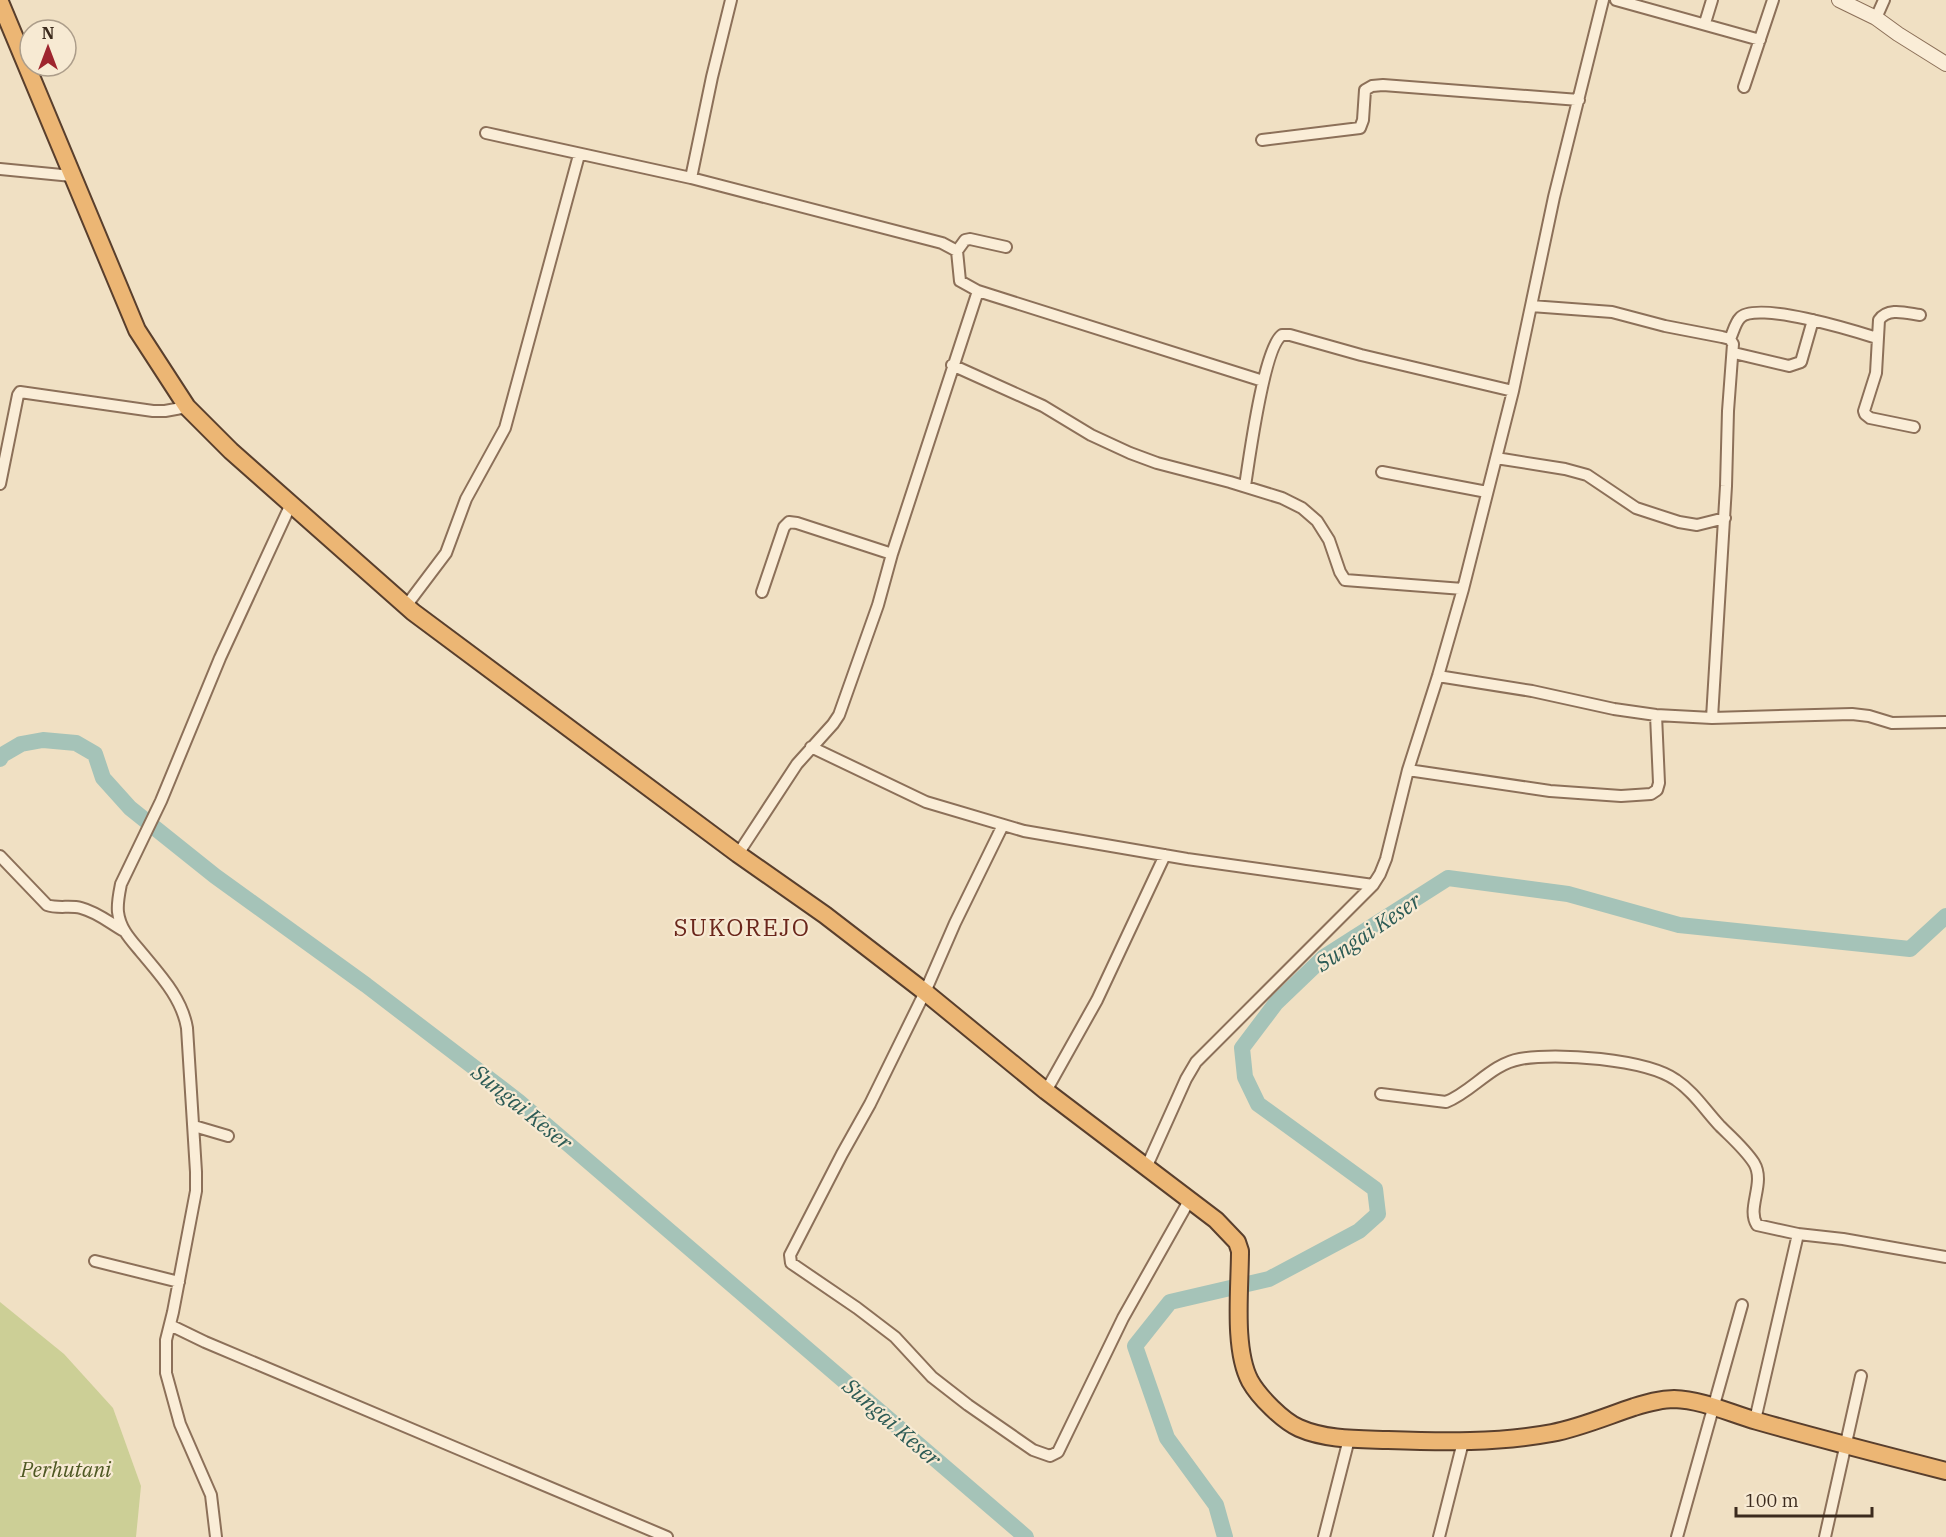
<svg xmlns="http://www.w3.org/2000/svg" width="1946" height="1537" font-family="'IBM Plex Serif',serif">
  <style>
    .green { fill: #cccf96 }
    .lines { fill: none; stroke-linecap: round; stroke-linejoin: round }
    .river { stroke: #a5c3b8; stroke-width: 16 }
    .minor-casing { stroke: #8c7059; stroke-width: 14 }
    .tertiary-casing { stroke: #8c7059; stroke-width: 16 }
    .trunk-casing { stroke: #593f2d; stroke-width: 20 }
    .minor { stroke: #faedd7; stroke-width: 10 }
    .tertiary { stroke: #faedd7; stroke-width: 14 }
    .trunk { stroke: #ecb674; stroke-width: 16 }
    .labels { text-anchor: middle; stroke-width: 4.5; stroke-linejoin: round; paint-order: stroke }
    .park-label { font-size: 21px; font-style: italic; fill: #4e5823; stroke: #f7ead3 }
    .water-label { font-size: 22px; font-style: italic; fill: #2c5b55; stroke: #f7ead3 }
    .quarter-label { font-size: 24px; letter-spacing: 1.5px; fill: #6a261b; stroke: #f7ead3 }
  </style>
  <rect width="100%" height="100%" fill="#f0e0c3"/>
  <path class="green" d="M0,1302l64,52 49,54 28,78 -5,51h-136z"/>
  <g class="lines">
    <path class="river" d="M0,759l2,-4 19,-11 22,-4 33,3 19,11 8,24 27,30 85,68 151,109 152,116 508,436
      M1225,1537l-9,-32 -49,-67 -32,-92 35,-44 99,-23 90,-48 19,-17 -3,-25 -117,-85 -13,-27 -3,-29 34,-45 48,-46 124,-79 120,16 111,31 231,24 36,-33"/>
    <defs>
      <path id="minor" d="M1616,0l144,40
        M1876,18l8,-18
        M1705,23l7,-23
        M1744,87l29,-87
        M486,133l205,45 251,65 15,8 3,30 18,10
        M1262,140l98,-12 3,-8 2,-30 7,-4 11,-1 196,15
        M0,169l72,7
        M691,178l21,-101 19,-77
        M957,251l8,-11 5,-1 36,8
        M1531,306l81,6 53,14 57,11 8,2 3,5 -5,67 -2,75 -14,232
        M1730,339c3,-6 5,-16 10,-21 15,-18 115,13 137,20
        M1734,353l55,13 12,-4 12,-42
        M952,365l91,41 48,29 39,18 27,10 73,19 52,16 20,10 15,13 12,19 11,32 5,8 118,9
        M1914,427l-44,-9 -5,-4 -1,-3 12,-38 3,-53c9,-13 27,-7 41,-5
        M1496,458l69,11 22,6 49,33 43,14 18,3 28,-7
        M1382,472l105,20
        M0,484l18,-89 2,-3 133,19h12l22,-4
        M1245,486c4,-26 19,-139 37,-151h8l71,20 152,36
        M762,592l22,-65 5,-5 8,1 95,31
        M406,606l40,-53 20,-54 39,-71 74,-273
        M1438,676l94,15 82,18 42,6 56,3 140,-4 17,2 23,7 54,-1
        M811,747l115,55 98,29 163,28 186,26
        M1408,770l142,21 71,5 30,-2 6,-4 2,-7 -3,-68
        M1003,825l-48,98 -30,69 -55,112 -28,50 -52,101 1,8 66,45 38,29 37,40 36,28 65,45 17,6 8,-4 65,-134 67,-119
        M738,854l59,-90 36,-40 6,-9 39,-110 14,-51 86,-263 285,90
        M0,856l47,49c11,4 23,0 34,3 16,4 29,15 43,23
        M1046,1091l51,-91 68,-145
        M1381,1094l65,8c26,-10 45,-38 74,-43 36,-7 126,0 156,21 18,12 29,30 44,46 11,11 25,23 34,37 12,20 -8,45 3,62l41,9
        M194,1126l34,10
        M1146,1168l40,-89 10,-17 177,-177 7,-11 6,-15 22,-89 30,-94 25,-87 50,-198 41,-194 49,-197
        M95,1261l84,21
        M170,1325l35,17 462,195
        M1755,1420l43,-186 45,5 103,18
        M216,1537l-5,-42 -31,-71 -14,-51v-33l7,-28 23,-121v-19l-9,-144c-5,-30 -27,-53 -46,-76 -10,-12 -21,-23 -23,-40 -1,-9 1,-18 3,-28l40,-83 59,-143 71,-154
        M1324,1537l25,-98
        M1439,1537l24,-95
        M1677,1537l65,-232
        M1825,1537l36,-161"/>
      <path id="tertiary" d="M1839,0l37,18 22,16 48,30"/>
      <path id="trunk" d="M0,2l137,328 50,77 44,44 182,161 325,242 87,61 100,77 121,99 170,129 21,22 3,9c0,37 -7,98 10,130 9,16 33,40 49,47 27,12 60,11 89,12 55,2 110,3 164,-7 27,-5 55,-17 82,-26 13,-4 26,-8 40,-8 29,1 55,14 83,22 63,18 126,34 189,50"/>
    </defs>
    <use href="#minor" class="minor-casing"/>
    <use href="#tertiary" class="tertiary-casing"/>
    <use href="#trunk" class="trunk-casing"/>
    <use href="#minor" class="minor"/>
    <use href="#tertiary" class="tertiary"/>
    <use href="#trunk" class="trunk"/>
  </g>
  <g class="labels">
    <g class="park-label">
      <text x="66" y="1477">Perhutani</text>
    </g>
    <g class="water-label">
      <text transform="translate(1368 932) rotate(-34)" y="8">Sungai Keser</text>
      <text transform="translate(522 1107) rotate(39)" y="8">Sungai Keser</text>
      <text transform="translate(892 1422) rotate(41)" y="8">Sungai Keser</text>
    </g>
    <g class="quarter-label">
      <text x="742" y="936">SUKOREJO</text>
    </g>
  </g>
  <g transform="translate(48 48)"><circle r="28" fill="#f7ead3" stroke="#ac9d8a" stroke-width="1.5"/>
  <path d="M0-4.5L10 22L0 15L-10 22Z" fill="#9e252e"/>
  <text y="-9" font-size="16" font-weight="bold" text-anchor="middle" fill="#3b2a1d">N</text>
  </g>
  <path d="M1736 1507v9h136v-9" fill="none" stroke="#3b2a1d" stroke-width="3"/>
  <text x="1745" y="1507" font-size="18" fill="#3b2a1d" stroke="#f7ead3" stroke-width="4.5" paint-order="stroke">100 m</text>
</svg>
